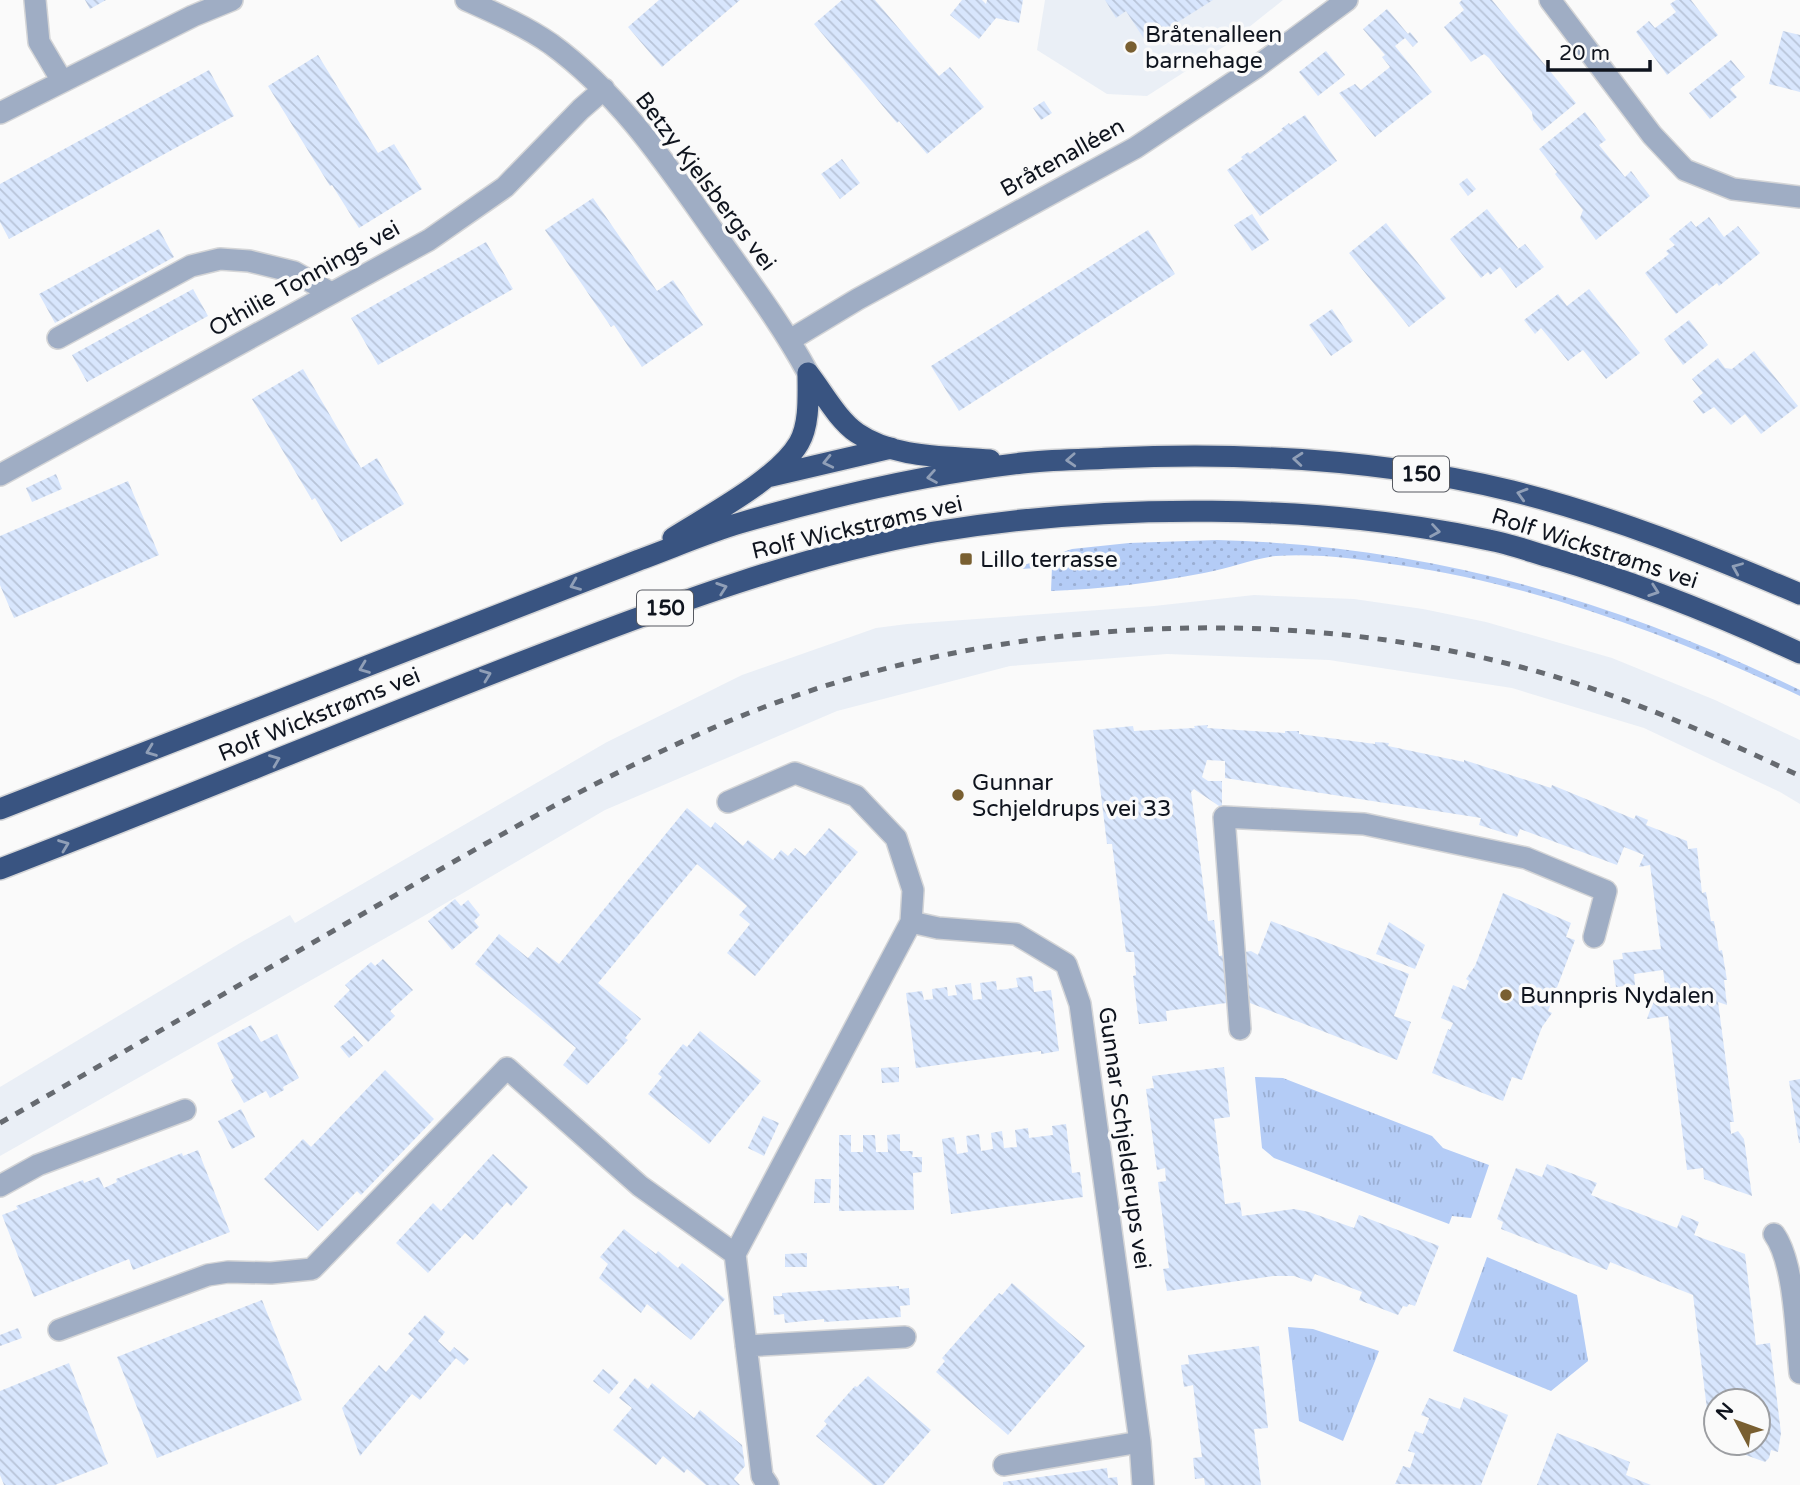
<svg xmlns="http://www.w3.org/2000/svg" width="1800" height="1485" font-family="'Varela Round',sans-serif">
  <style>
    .built { fill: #eaeff6 }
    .grass { fill: url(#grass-dots) }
    .park { fill: url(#park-tufts) }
    .building { fill: url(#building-back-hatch) }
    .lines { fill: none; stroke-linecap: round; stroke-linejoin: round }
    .minor-casing { stroke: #d4d5d7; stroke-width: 24 }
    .highway-casing { stroke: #d4d5d7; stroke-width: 24 }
    .minor { stroke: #9fadc4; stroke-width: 21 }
    .highway { stroke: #395481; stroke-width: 21 }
    .rail { stroke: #666a70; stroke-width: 5; stroke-dasharray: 9 9; stroke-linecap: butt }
    .oneway { stroke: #909fb7 }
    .poi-dot { fill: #795f31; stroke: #fafafa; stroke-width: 2.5 }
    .labels { text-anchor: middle; stroke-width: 7; stroke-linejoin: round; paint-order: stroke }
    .shield { fill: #fafafa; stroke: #565960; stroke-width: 2 }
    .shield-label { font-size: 21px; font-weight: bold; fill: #0f141e }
    .poi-label { font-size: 23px; fill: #0f141e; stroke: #fafafa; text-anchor: start }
    .street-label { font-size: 23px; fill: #0f141e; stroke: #fafafa }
  </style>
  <defs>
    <pattern id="grass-dots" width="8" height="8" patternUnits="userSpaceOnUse" patternTransform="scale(1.75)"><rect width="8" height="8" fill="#b4ccf6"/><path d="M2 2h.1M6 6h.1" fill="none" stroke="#9aaed2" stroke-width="1.8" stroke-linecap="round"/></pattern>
    <pattern id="park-tufts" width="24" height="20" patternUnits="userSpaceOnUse" patternTransform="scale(1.75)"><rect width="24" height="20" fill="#b4ccf6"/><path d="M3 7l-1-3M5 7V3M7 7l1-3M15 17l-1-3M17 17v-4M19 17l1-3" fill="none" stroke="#9aaed2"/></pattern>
    <pattern id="building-back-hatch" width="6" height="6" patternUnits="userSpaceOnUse" patternTransform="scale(1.75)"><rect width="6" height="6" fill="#d8e6fd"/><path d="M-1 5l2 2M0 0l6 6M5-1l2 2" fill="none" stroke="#b8c4d8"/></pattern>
  </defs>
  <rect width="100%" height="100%" fill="#fafafa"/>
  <path class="built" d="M1045,0h238l-55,44 -81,52 -40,-2 -70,-44z
    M1254,595l100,4 69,10 63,13 126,36 103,42 85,40v64l-20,-12 -136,-64 -132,-40 -183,-28 -162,-6 -157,12 -173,45 -232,99 -200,117 -405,229v-69l240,-144 50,-28 5,8 312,-181 135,-67 134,-47 31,-4 247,-18z"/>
  <path class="grass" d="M1217,540c213,6 392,58 583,150v6c-130,-61 -259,-110 -402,-131 -40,-6 -81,-12 -122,-9 -21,2 -49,13 -72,17 -51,10 -101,16 -153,18l1,-24 -31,2v-3l51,-17 57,-6z"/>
  <path class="park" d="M1255,1077l28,1 149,58 11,12 46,17 -18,53 -19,-2 -3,8 -175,-66 -12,-10z
    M1487,1257l90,38 11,66 -37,30 -98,-40z
    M1288,1327l25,2 66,22 -36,90 -44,-20z"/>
  <path class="building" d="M85,0h21l-16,9z
    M659,0h81l-78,67 -34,-40z
    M842,0h33l64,76 11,-9 34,40 -57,47 -28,-33 -2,2 -83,-99z
    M962,0h20l4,4 1,-4h36l-4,23 -23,-5 -17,21 -29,-24z
    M1105,0h108l-67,42 -20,-31 -10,7z
    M1462,0h30l84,103 -34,28 -9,-11 -1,-8 -43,-54 -5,-4 -13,8 -27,-35 20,-17 -5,-7z
    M1676,0h15l27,35 -51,40 -31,-43 13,-11 6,7 21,-16 -6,-8z
    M1387,9l21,25 2,-2 8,10 -5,5 -8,-9 -10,8 37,46 -57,45 -36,-44 16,-9 6,6 29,-23 -8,-10 3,-2 -22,-26z
    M1783,31l17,4v57l-31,-8z
    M1326,51l19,24 -27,21 -19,-24z
    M318,55l60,98 16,-9 28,45 -63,39 -27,-43 -2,1 -62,-100z
    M1731,60l14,17 -15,12 7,8 -27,22 -21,-26z
    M209,70l25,46 -225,123 -9,-17v-38z
    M1044,101l8,12 -11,7 -8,-12z
    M1585,112l21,28 -7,5 26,32 6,-6 19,25 -54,44 -16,-22 3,-8 -28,-36 2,-2 -18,-23z
    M1305,115l32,46 -77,55 -33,-46 16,-11 -2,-2 7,-5 2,2 33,-24 -2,-1 8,-6 1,2z
    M842,159l18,24 -20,16 -19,-25z
    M1467,178l9,11 -8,7 -9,-12z
    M593,198l64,93 16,-11 30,45 -61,42 -28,-42 -3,2 -66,-97z
    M1487,209l31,39 -3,3 10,-7 19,23 -28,21 -16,-21 -10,8 -2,-3 -7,6 -31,-39z
    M1252,214l17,26 -17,11 -18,-26z
    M1709,217l15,20 14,-11 22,27 -41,33 -2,-3 -41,31 -31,-41 24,-19 -3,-3 9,-6 -6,-6 22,-18 5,6z
    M1386,223l60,75 -37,29 -60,-74z
    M159,229l15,28 -119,66 -16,-29z
    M1148,230l27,44 -216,137 -28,-45z
    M486,242l27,47 -135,76 -27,-47z
    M193,289l15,27 -121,66 -15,-27z
    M1589,289l51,64 -34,26 -23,-29 -15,11 -27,-33 -6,6 -11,-14 34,-26 9,12z
    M1332,309l21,32 -22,15 -22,-31z
    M1689,320l19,25 -25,20 -19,-26z
    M1754,351l44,55 -37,28 -16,-20 -14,11 -17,-18 -11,7 -10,-13 10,-8 -11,-14 26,-21 7,10 7,1z
    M303,369l58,99 16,-10 27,46 -63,38 -26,-44 -3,2 -60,-101z
    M56,474l6,15 -30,13 -6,-14z
    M128,481l31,74 -145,63 -14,-33v-49z
    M1208,725l-1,3 78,5v-2h14v3l76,10v-2l14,1 -1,3 76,16v-2l87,28 1,-3 82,34 2,-4 12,5 -2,5 41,16 1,8 9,-1 5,45 4,-1 5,29h3l5,30 3,-1 5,30h-3l3,25 -9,-3 16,120h-4l1,12 7,-3 6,8 8,57 -48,-17 -1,-11 -16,2 -19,-154 -21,3 6,-18 14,-1 -4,-30 -29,4 1,11 -19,2 -3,-27 10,-1 -1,-6 39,-4 -11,-84 -11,2 5,-12 -20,-8 -7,18 -97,-36 -3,8 -38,-12 2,-7 -256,-40v-17l-18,-1 -5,17 6,4h14v27l-28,-19 -3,3 17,129 6,-1 5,36 32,-5 7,4 13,-34 138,53 -15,42 17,6 -14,38 -147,-57 -1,-3 -83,11 1,10 -28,3 -6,-48 3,-1 -2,-23h-8l-14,-108h-5l-14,-114 40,-4 1,5 61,-3 -1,-2z
    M687,808l24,20 4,-6 28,24 5,-6 25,20 8,-10 7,6 7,-8 10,8 24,-28 29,24 -103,124 -28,-23 23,-29 -11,-9 8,-9 -50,-42 -99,119 43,36 -16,19 3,2 -41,45 -24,-20 13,-17 -101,-84 24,-30 29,24 9,-11 22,17z
    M1503,893l68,30 -5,14 9,3 -27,71 4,2 -10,14 -20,53 -10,-3 -9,24 -71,-28 16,-44 2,1 3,-7 -12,-5 12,-33 12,5 4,-9 -3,-2 9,-13z
    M455,899l6,7 7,-6 12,15 -6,6 5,6 -27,23 -24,-29z
    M1389,922l36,23 -10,24 -39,-15z
    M383,959l30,31 -23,21 5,5 -27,26 -34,-36 16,-16 -5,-5 26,-23 4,4z
    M1032,976l2,16 17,-2 8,61 -18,3v-3l-125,17 -10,-75 16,-2 2,9 9,-1 -1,-10 15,-2 1,9 9,-1 -2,-10 16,-2 2,17 9,-1 -2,-16 16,-2 1,9 10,-1 11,-2 -2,-9z
    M251,1025l10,17 16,-8 22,44 -16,9 1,3 -14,8 -4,-7 -22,12 -13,-23 3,-2 -17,-35z
    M700,1031l61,50 -52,63 -61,-50 14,-17 -4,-3 25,-30 4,3z
    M354,1036l9,10 -14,12 -9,-11z
    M899,1067v15l-17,1 -1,-15z
    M1224,1067l6,50 -16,2 11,85 15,-2 2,14 52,-7 15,3 45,16 5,-13 80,31 -24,60 -6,-2 -2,3 -4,-1 -5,9 -39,-15 3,-8 -47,-18 -4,8 -17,-6h-21l-106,15 -4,-22 6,-1 -11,-86 8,-1 -1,-13 -8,2 -11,-81 8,-1 -2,-12z
    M385,1070l49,49 -73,76 -4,-4 -39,40 -54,-52 39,-40 8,8z
    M1800,1079v64h-1l-10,-62z
    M241,1109l14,28 -23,12 -14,-28z
    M763,1116l16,7 -15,33 -16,-8z
    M1066,1124l6,49 8,-1 3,25 -132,17 -9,-75 12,-2 3,17 11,-2 -2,-16 13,-2 2,17 12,-2 -2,-16 11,-2 2,17 13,-1 -2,-17 13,-2 1,10 24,-3 -1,-9z
    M900,1134v17h13l-1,6h10v15l-9,1 1,37 -75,1v-76h12v17h12v-17h12l1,17h12l-1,-17z
    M198,1150l32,82 -97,38 -4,-11 -95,38 -32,-82 16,-6 -2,-3 67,-26 1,3 15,-6 5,11 13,-6 -1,-3 66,-26 1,3z
    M493,1154l35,33 -17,19 -4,-4 -34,38 -8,-7 -37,40 -32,-30 37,-40 8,8z
    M1547,1164l50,19 -6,12 86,33 5,-13 17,7 -5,13 51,19 11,91 14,-2 11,90 -3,19 -7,-2 -2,8 -4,4 -22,-8 -1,-11h16v-42h-42v40l-5,1 -18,-147 -83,-33 -3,8 -106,-41 2,-7 -6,-3 19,-51 26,9z
    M815,1179h16l-1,24h-16z
    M624,1229l32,25 2,-3 20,17 4,-5 43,36 -34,41 -44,-36 -6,9 -42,-35 9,-14 -8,-7z
    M807,1253v14h-22v-13z
    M1012,1283l73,63 -77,89 -72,-63 9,-11 -3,-3 57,-65 3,2z
    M899,1286v3l10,-1 1,17 -10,1 1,11 -77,5v-3l-39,4 -1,-9 -10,1 -1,-19h9v-3z
    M262,1300l40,100 -145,58 -40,-101z
    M425,1315l20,17 -7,9 12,11 4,-5 15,12 -5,6 -8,-7 -36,42 -8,-6 -52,62 -18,-48 37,-43 7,7 28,-33 -6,-5z
    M18,1328l4,10 -22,8v-11z
    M1259,1346l9,82 -14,1 7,56h-56l-1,-7 -9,1 -2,-21 9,-1 -9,-72 -9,2 -3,-22 8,-1 -1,-9z
    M69,1363l39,101 -53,21h-51l-4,-10v-84z
    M603,1369l16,13 -10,12 -16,-13z
    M868,1376l63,54 -48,55h-10l-57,-49 11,-12 -3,-3 31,-35 2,1z
    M635,1378l13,11 4,-6 42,35 6,-8 42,35 3,21 -11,13 6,6h-34l-19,-16 -3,4 -21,-17 -7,9 -43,-35 19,-22 -13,-10z
    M1464,1397l44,18 -27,70 -86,-1 8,-18 7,2 5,-15 -7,-2 7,-20 8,3 6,-16 -8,-3 8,-17 31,11z
    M1557,1433l73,29 -4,13 25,10h-114z
    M1107,1468l1,10 9,-1 1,8h-115v-3z"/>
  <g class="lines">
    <defs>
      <path id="minor" d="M35,0l4,42 23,39
        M466,0c29,13 59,26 85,44 70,51 117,123 166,192 32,45 65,89 91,137
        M1550,0l102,135 33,35 48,19 67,8
        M0,113l193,-97 39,-16
        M58,338l133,-72 29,-7 29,2 45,11 37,21
        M790,340l68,-41 277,-151 120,-80 92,-68
        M0,475l429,-235 76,-53 76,-78 23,-20
        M728,802l67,-29 61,23 40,42 17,52 -2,32 27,6 78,6 50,30 14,40 60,438 3,43
        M1240,1029l-16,-212 140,7 162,34 80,33 -12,46
        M0,1186l38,-21 147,-55
        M1774,1234c21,29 22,102 26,139
        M735,1254l27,222 6,9
        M59,1330l149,-55 20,-3 43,1 41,-4 195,-201 133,118 95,68 176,-332
        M746,1346l159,-9
        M1004,1465l136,-23"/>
      <path id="highway" d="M808,373c15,19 29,46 49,60 38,26 90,23 133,27
        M767,477l124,-29
        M673,538c36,-23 105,-59 126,-95 11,-19 9,-48 9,-70
        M0,809l639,-249c33,-12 67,-27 101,-37 92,-27 187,-49 282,-60 30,-4 60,-3 90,-5 134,-6 269,1 400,33 100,25 194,63 288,103
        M0,869c183,-70 363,-146 545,-216 125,-48 256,-98 389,-121 174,-29 382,-29 555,8 21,4 43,12 64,18 85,25 167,58 247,95"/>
    </defs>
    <use href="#minor" class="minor-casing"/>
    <use href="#highway" class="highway-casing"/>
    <use href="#minor" class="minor"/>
    <use href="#highway" class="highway"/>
    <path class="rail" d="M0,1123c127,-73 253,-146 380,-219 115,-66 231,-134 354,-185 254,-105 569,-121 832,-39 81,26 158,60 234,96"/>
  </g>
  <defs><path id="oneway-chevron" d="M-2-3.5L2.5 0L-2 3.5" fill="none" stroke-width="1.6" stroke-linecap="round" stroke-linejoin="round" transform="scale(1.75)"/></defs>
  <g class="oneway">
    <use href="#oneway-chevron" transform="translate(1298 459) rotate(-175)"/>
    <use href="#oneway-chevron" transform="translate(1071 460) rotate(177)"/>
    <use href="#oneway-chevron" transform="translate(828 462) rotate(167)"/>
    <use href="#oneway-chevron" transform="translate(932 477) rotate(170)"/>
    <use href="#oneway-chevron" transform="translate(1522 494) rotate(-164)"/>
    <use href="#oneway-chevron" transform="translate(1435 531) rotate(9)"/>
    <use href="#oneway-chevron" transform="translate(1737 568) rotate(-157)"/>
    <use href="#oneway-chevron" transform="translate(575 585) rotate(158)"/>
    <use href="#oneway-chevron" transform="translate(722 588) rotate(-19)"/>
    <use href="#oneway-chevron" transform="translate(1654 591) rotate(19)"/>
    <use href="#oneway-chevron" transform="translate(364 668) rotate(159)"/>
    <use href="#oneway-chevron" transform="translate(486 675) rotate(-21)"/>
    <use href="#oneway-chevron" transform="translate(151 751) rotate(159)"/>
    <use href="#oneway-chevron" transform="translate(275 760) rotate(-22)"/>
    <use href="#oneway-chevron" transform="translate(64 845) rotate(-21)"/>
  </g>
  <g class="poi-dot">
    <circle cx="1131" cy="47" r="7"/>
    <rect x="959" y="552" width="14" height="14" rx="3.5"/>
    <circle cx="958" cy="795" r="7"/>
    <circle cx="1506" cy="995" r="7"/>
  </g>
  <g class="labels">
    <g class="shield">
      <rect x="1393" y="456.5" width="56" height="35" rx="5"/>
      <rect x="637" y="590.5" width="56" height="35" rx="5"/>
    </g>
    <g class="shield-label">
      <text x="1421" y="481">150</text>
      <text x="665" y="615">150</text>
    </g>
    <g class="poi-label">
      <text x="1145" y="42">Bråtenalleen<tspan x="1145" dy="26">barnehage</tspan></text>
      <text x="980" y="567">Lillo terrasse</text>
      <text x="972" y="790">Gunnar<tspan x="972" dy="26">Schjeldrups vei 33</tspan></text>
      <text x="1520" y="1003">Bunnpris Nydalen</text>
    </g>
    <g class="street-label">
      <text transform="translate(1062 157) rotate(-29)" y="8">Bråtenalléen</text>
      <text transform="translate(706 181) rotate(53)" y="8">Betzy Kjelsbergs vei</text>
      <text transform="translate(304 278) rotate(-29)" y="8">Othilie Tonnings vei</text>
      <text transform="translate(857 527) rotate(-13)" y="8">Rolf Wickstrøms vei</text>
      <text transform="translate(1595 548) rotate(18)" y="8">Rolf Wickstrøms vei</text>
      <text transform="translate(319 714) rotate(-22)" y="8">Rolf Wickstrøms vei</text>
      <text transform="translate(1125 1138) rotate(82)" y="8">Gunnar Schjelderups vei</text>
    </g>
  </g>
  <g transform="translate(1737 1422) rotate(311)"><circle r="33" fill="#fafafa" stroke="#9c9ea2" stroke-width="2"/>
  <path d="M0-5L12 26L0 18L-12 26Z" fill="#795f31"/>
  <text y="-10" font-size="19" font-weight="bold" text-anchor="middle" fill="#0f141e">N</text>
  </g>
  <path d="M1548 60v10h102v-10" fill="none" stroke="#0f141e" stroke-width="3.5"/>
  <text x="1559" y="60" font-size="21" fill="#0f141e" stroke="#fafafa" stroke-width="5" paint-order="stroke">20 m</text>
</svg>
